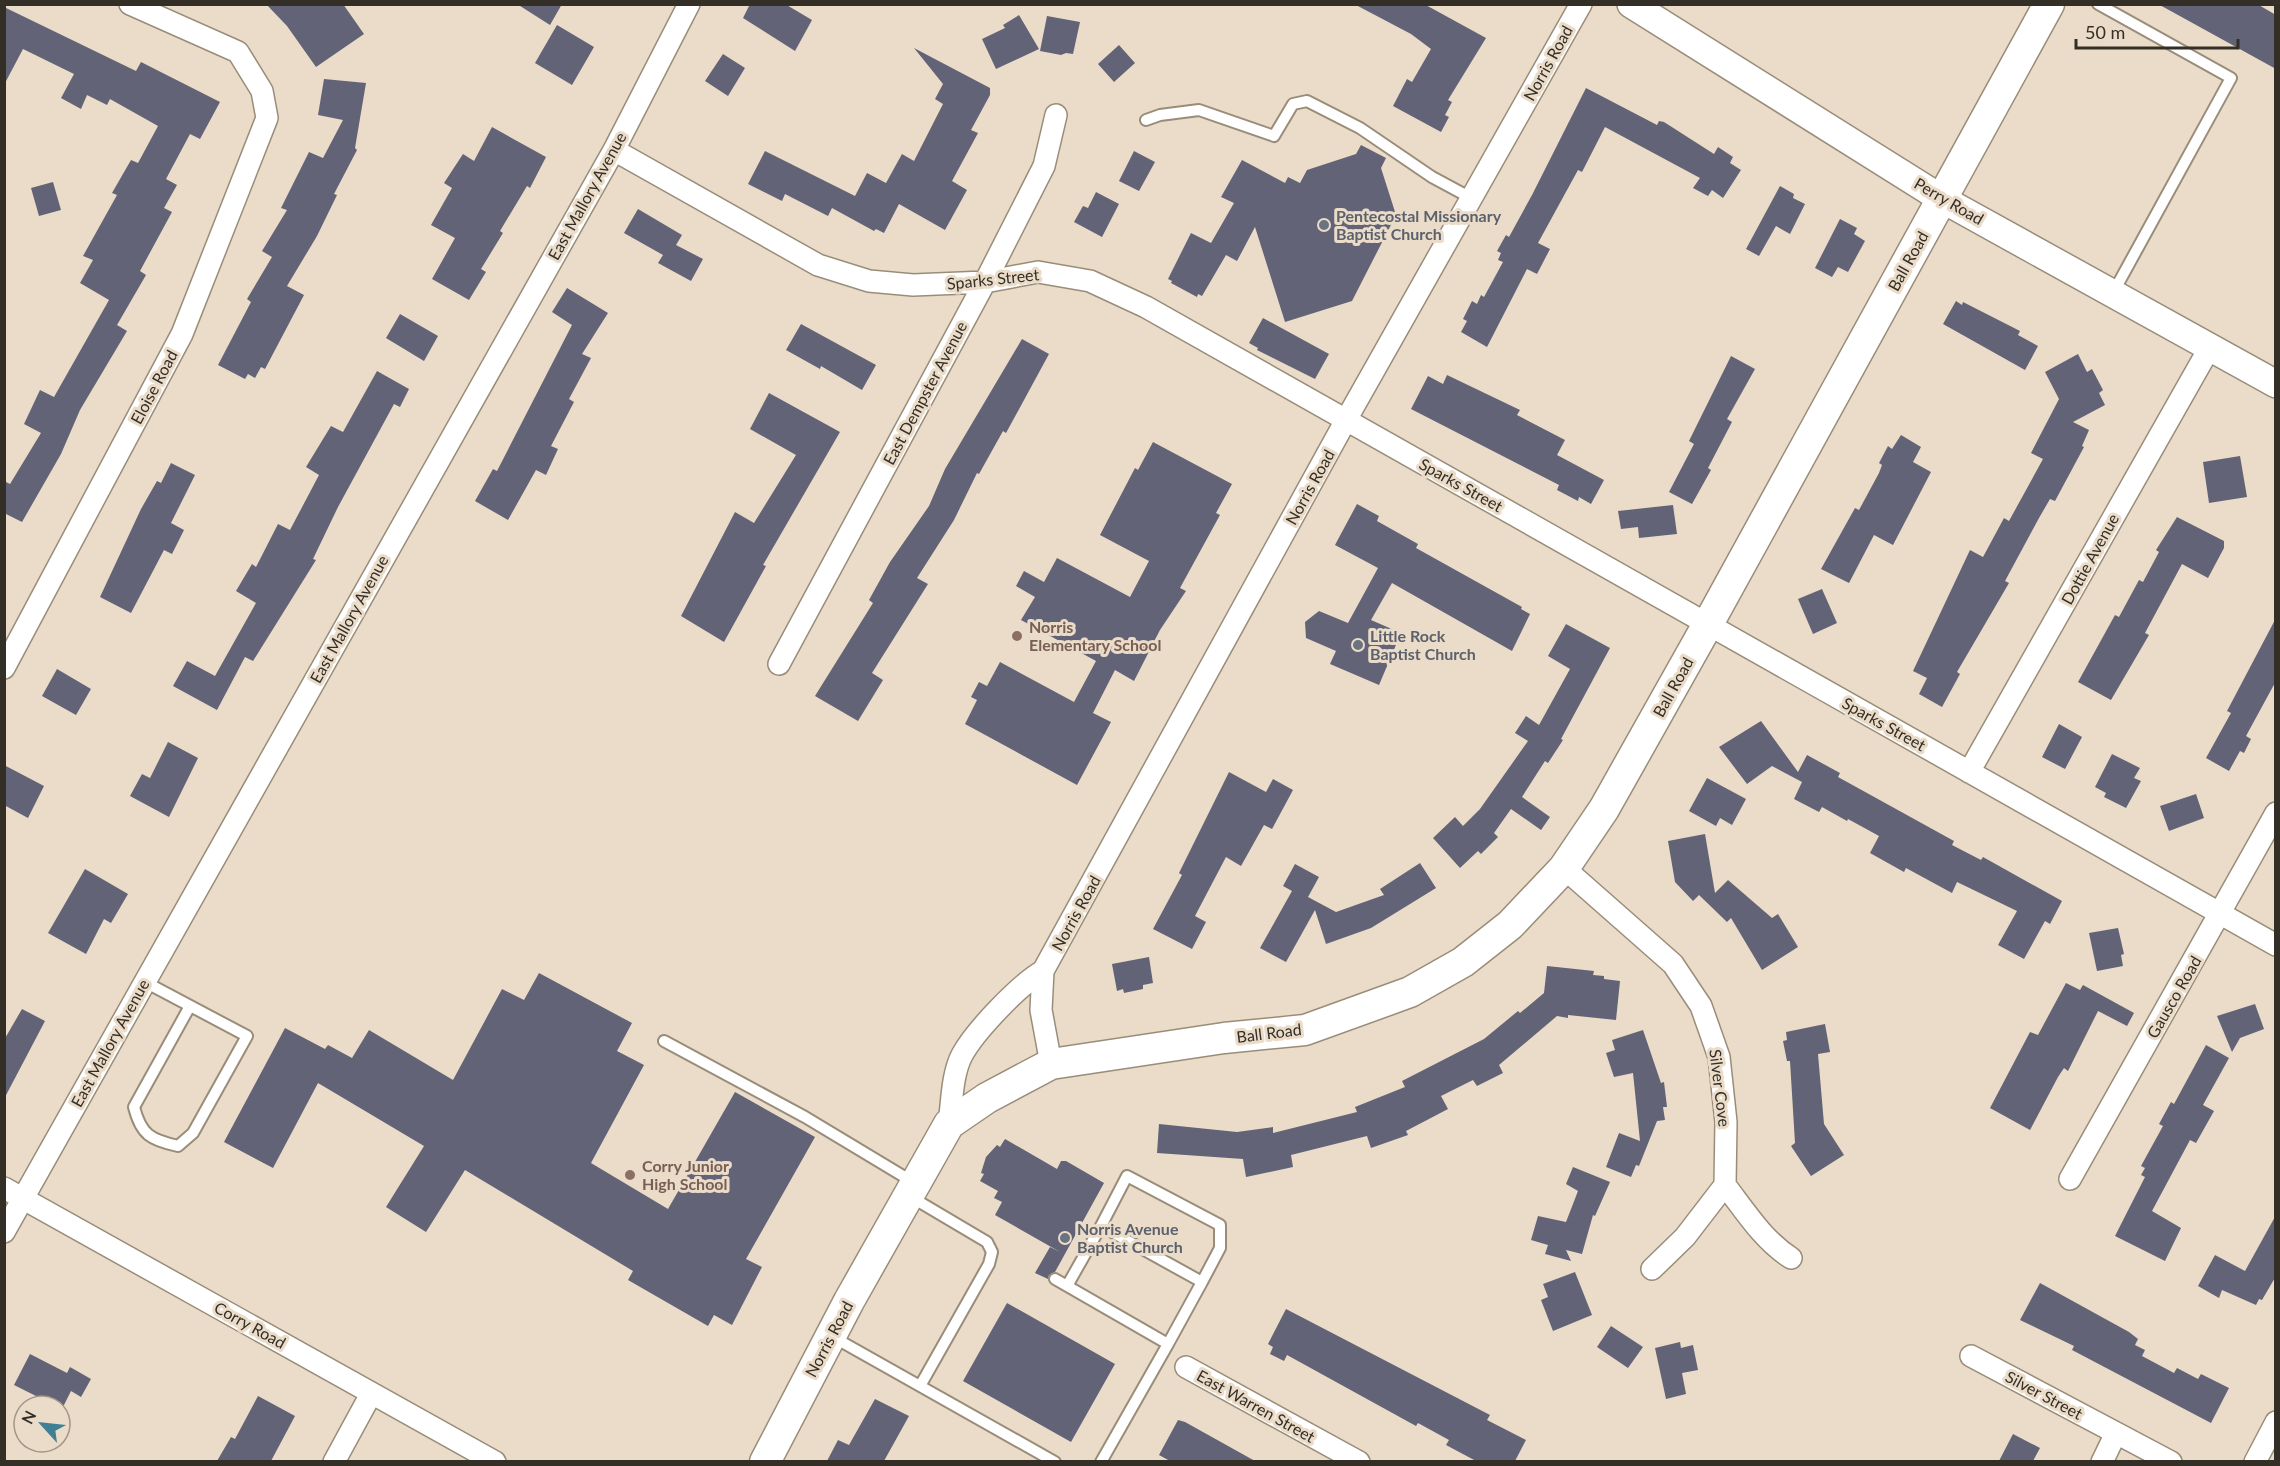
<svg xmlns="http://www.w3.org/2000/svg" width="2280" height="1466" font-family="Lato,sans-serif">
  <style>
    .building { fill: #636377 }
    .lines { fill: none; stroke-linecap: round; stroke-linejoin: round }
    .service-casing { stroke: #998d7a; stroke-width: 14 }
    .minor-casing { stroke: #998d7a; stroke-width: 24 }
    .tertiary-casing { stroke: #998d7a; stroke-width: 30 }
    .secondary-casing { stroke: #998d7a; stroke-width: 33 }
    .service { stroke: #fff; stroke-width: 10 }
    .minor { stroke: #fff; stroke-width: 21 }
    .tertiary { stroke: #fff; stroke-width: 27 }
    .secondary { stroke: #fff; stroke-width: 30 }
    .worship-dot { fill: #6b7280; stroke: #eadcc8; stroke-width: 2 }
    .education-dot { fill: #8d6e63; stroke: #eadcc8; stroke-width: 2 }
    .labels { text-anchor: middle; stroke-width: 6; stroke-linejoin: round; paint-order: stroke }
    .street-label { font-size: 16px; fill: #332e26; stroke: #eadcc8 }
    .worship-label { font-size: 16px; font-weight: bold; fill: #5b616d; stroke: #eadcc8; text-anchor: start }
    .education-label { font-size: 16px; font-weight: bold; fill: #785e54; stroke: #eadcc8; text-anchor: start }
  </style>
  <rect width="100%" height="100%" fill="#eadcc8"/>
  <path class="building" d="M266,4h77l21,30 -48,33 -29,-41z
    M517,4h45l-12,21z
    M750,4h35l27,16 -17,31 -52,-33z
    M1354,4h70l62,34 -38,62 4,2 -7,13 4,2 -8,15 -48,-26 14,-27 5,3 19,-33 -20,-15z
    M2158,4h99l19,11v54z
    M4,7l132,64 5,-9 79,40 -20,37 -10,-5 -24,45 11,6 -13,23 8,4 -32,59 6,4 -29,50 10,6 -47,79 -19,44 -39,68 -18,-9v-32l6,3 31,-51 -17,-9 16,-34 14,7 55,-97 -29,-17 13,-23 -10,-4 34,-61 -5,-2 19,-33 7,3 20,-37 -48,-27 -3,6 -20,-10 -6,14 -20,-11 13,-24 -51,-25 -19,36z
    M1019,15l20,34 -43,20 -14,-30 23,-11 -2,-3z
    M1047,16l33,6 -7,32 -7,-1 -5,2 -21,-4z
    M557,25l37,22 -22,38 -37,-22z
    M1119,45l16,18 -21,19 -16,-18z
    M914,48l76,40v7l-19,35 7,3 -26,48 15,9 -22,40 -46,-26 -15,29 -8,-4 -2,2 -42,-23 -4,8 -43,-22 -3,7 -34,-17 17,-33 90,45 12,-23 19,10 16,-29 12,7 29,-57 -8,-5 8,-15z
    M723,54l22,14 -17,28 -23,-15z
    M324,79l42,4 -11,65 2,2 -23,44 3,1 -20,41 -30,50 17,9 -39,74 -4,-2 -6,11 -7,-4 -3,5 -27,-14 33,-63 -4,-3 25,-42 -10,-6 25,-41 -6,-2 28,-56 14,6 20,-38 -25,-5z
    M1586,88l71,37 2,-4 5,1 50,32 4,-7 15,10 -3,6 11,7 -18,28 -11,-8 -4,6 -15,-8 7,-10 -95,-51 -23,45 -4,-2 -40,73 12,6 -13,25 -10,-5 -40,78 -26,-15 6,-11 -4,-2 9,-18 5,3 4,-9 3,2 19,-35 -5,-2 3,-7 -4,-2 9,-16 3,2 23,-42z
    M492,127l54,30 -16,31 -3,-2 -27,45 3,2 -22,36 5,3 -17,28 -37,-21 23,-41 -24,-13 21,-37 -8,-5 19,-29 11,7z
    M1361,145l25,13 -5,10 15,47 -44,86 -67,21 -30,-95 -18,34 -11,-6 -24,41 -4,-2 -1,3 -26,-14 1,-2 -4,-2 23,-46 20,10 23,-40 -13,-6 21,-37 43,23 3,-6 12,6 7,-13 49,-16z
    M1134,151l21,11 -16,29 -20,-10z
    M53,182l8,28 -22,6 -8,-28z
    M1780,186l14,8 -1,4 12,6 -15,30 -14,-8 -17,30 -13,-7z
    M1096,192l23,12 -17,33 -28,-15 9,-16 5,2z
    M638,209l44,26 -6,10 27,14 -12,22 -33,-18 5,-8 -39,-22z
    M1840,219l17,9 -3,6 11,7 -17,31 -10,-5 -6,10 -17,-9z
    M567,288l41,25 -26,41 9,4 -22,41 5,3 -23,44 7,3 -12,26 -10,-5 -28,50 -33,-19 18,-32 4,2 75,-146 -20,-13z
    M1956,301l6,4 1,-3 57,29 -2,4 20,11 -13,24 -82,-46z
    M400,314l38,22 -14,25 -38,-23z
    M1263,318l66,36 -14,25 -58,-29 1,-2 -9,-5z
    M801,324l75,41 -14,25 -41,-24 -1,3 -34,-19z
    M1022,339l27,15 -43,79 -3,-2 -24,43 -2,-1 -23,47 -37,58 11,6 -56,89 11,7 -25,41 -43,-25 58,-93 -4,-3 21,-38 39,-56 16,-37z
    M2078,354l9,18 5,-3 11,21 -4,3 6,12 -32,17 16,8 -7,16 2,1 -29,54 -5,-2 -11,19 -34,63 4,2 -52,89 3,2 -18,33 -23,-13 8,-16 -14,-7 57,-121 13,7 21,-39 5,3 34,-62 -12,-6 28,-54 -14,-27z
    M1731,356l24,13 -28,50 5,3 -24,46 3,2 -19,34 -23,-12 25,-48 -5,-3z
    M377,371l32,18 -9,18 -6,-3 -56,103 -25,52 3,1 -63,101 -8,-4 -28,53 -44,-24 14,-25 28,15 41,-73 -20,-12 16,-27 4,3 22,-43 12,6 29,-55 -13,-8 25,-41 12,6z
    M1447,375l73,35 -3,5 48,25 -8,15 47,25 -13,24 -12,-7 -1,4 -21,-11 2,-5 -148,-76 17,-33 15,8z
    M769,393l71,39 -77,133 3,1 -42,76 -43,-26 54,-104 19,11 42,-68 -46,-26z
    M1901,435l20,12 -8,15 18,10 -38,73 -19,-10 -25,48 -28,-14 34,-61 4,2 20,-37 3,-8 -3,-2 9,-17 4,3z
    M1153,442l79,42 -16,29 4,2 -40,73 6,3 -26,39 -26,51 -19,-11 -22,43 18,9 -34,63 -112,-61 12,-24 -6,-3 8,-15 8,4 13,-24 74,40 22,-41 -75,-41 14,-23 -19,-11 8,-15 20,11 13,-24 73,39 19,-36 -49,-26 35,-67 3,2z
    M2240,456l7,41 -38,6 -6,-41z
    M171,463l24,12 -24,48 13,7 -12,24 -8,-4 -33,63 -31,-16 41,-88 16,-28 4,2z
    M1357,504l22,12 -2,5 41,23 -2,4 106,59 -1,2 9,5 -18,37 -120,-68 -21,37 30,13 -22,52 -49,-21 6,-13 -30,-13 -1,-16 14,-11 29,12 30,-55 -43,-23z
    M1673,505l4,29 -38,4 -1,-11 -17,2 -3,-18z
    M2177,517l47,24v7l-16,30 -26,-14 -37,69 4,2 -38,65 -33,-18 37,-67 4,2 20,-37 4,2 16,-30 -3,-2z
    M1822,589l15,34 -24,11 -15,-35z
    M2276,618v63l-30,55 5,3 -7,14 -4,-2 -11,20 -23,-13 25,-45 -4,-2z
    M1566,624l44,24 -49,91 2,1 -15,23 -3,-2 -23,36 28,20 -9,13 -30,-21 -17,24 4,4 -17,17 -3,-3 -18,17 -27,-30 22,-21 8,9 17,-17 48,-68 -13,-8 11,-17 13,9 31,-56 -22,-13z
    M57,669l34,20 -15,26 -34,-19z
    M1761,721l37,51 9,-17 33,18 -2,4 116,64 -2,4 29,15 2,-3 79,44 -12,23 -5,-3 -21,38 -26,-14 19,-34 -60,-29 -5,11 -46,-25 -2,4 -34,-19 9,-17 -31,-17 -1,2 -25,-14 -3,5 -25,-13 8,-17 -30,-16 -25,18 -28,-37z
    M2059,724l23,13 -17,32 -23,-12z
    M168,742l30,16 -29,59 -39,-21 12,-22 8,4z
    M2112,754l28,14 -6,10 7,3 -15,27 -22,-11 2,-4 -11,-6z
    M4,765l40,21 -16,32 -24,-13z
    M1229,772l37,20 7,-13 20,11 -21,39 -8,-4 -23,41 -15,-9 -31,59 11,6 -14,27 -39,-20 29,-54 -3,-2z
    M1707,778l39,21 -14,26 -12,-7 -4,8 -27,-15z
    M2196,794l8,24 -35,13 -9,-25z
    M1705,834l10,59 13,-13 44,38 6,-4 20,33 -36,23 -31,-52 -4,4 -28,-27 -6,6 -18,-19 -7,-41z
    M1420,863l16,25 -65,40 -45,16 -11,-34 -29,52 -26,-14 32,-57 -9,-5 12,-22 24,13 -11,20 28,15 48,-17 -4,-6z
    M85,869l43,25 -17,29 -7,-4 -18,35 -38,-21z
    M2118,928l6,26 -3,1 2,11 -26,5 -8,-38z
    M1149,957l4,26 -10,2v4l-19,4 -1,-4 -6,2 -5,-27z
    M1547,966l47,5 -1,4 11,1v3l16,2 -4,39 -48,-5v3l-11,-2 -58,49 4,8 -26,13 -4,-6 -32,16 7,13 -42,22 2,4 -37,13 -4,-12 -76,19 2,12 -47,10 -3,-18 -86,-6 2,-29 78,8 36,-5v6l84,-21 -2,-5 50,-20 -3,-6 82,-42 34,-28 2,2 24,-20z
    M539,973l93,50 -15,28 27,14 -53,98 77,46 67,-117 80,45 -69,122 16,8 -30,58 -18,-10 -6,11 -80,-46 5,-9 -168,-101 -39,62 -40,-25 38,-61 -106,-63 -45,85 -49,-26 61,-114 40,21 3,-4 24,13 17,-28 84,50 49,-91 22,11z
    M2066,983l14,7 3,-5 51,28 -7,13 -29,-15 -30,60 -4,-3 -6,9 -28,53 -40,-22 40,-76 8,3z
    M2255,1004l9,25 -24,9 -8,14 -15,-36z
    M22,1009l23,12 -41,78v-59z
    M1825,1024l5,28 -12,2 6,70 20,31 -33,21 -20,-30 4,-3 -5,-82h-3l-4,-20 4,-1 -1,-8z
    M1643,1030l18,53 3,-1 3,25h-4l2,13 -8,1 -18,45 -3,-1 -5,12 -25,-10 13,-34 21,8 -7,-68 -19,4 -8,-24 9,-3 -3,-10z
    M2206,1045l23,13 -26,47 11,6 -18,32 -6,-3 -38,71 29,17 -16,33 -50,-25 30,-59 -4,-2 4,-7 -4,-2 22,-40 -4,-2 12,-22 3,2z
    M1005,1139l52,30 4,-8h5l38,22 -49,89 -6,3 -1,4 -13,-6 15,-26 10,5 -65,-37 7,-13 -8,-4 4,-7 -18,-10 4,-7 -3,-1 5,-16 11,-12 3,2z
    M1573,1167l37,15 -15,34 -2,-1 -11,39 -16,-4 5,11 -26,-7 3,-9 -17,-5 7,-24 28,6 12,-31 -12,-7z
    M2276,1215v61l-14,24 -3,-1 -3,6 -34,-15 -3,8 -21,-12 17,-31 30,16z
    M1575,1272l17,43 -39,16 -12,-31 7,-3 -5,-13z
    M2040,1283l89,49 9,7 -3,6 10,5 -3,6 32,17 3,-5 21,11 3,-5 28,14 -18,35 -139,-73 2,-4 -54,-26z
    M1007,1303l108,61 -44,78 -108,-61z
    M1286,1309l204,106 -3,5 39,20 -11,21h-39l-30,-16 3,-5 -31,-17 -2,3 -129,-71 -3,6 -14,-7 3,-7 -5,-3z
    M1611,1326l32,21 -15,21 -31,-21z
    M1680,1342l1,6 12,-3 5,25 -16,3 4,21 -20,5 -11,-51z
    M30,1354l37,19 3,-6 21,12 -10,18 -10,-6 -9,18 -48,-24z
    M258,1396l37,20 -24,45h-54l14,-24 4,2z
    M875,1399l34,17 -25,45h-57l11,-21 11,5z
    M1178,1420l7,2 70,39h-85l-11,-6z
    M2013,1434l27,14 -7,13h-34z"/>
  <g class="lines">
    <defs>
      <path id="service" d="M2098,4l133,74 -118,215
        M1146,120l14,-5 39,-5 75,26 19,-32 14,-3 53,27 72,49 39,21
        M145,982l102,54 -54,97 -15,13c-27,-6 -37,-11 -44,-39l56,-101
        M664,1041l141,76 108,65
        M1101,1226l26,-50 93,49v23l-18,34
        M1055,1279l113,65 -67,118
        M1067,1286l34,-60 101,56 -34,62
        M833,1337l87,49 69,-122 3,-12 -5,-10 -76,-45
        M920,1386l135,76"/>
      <path id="minor" d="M614,150l204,115 51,16 44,4 72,-3 53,-10 52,9 56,26 1130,638
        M779,664l206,-382 59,-116 12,-51
        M4,668l178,-334 85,-216 -5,-27 -24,-39 -108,-48
        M1969,772l241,-425
        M1564,868l109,96 28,42 18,51 7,65 -1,63 -40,52 -33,32
        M1043,971l303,-551 235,-416
        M949,1124c3,-22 3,-50 13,-69 13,-24 58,-71 81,-84l-2,39 10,54
        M2070,1179l206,-366
        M1725,1185c20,26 38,55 66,73
        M4,1188l491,274
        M4,1232l610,-1082 75,-146
        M1971,1356l200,106
        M1186,1367l173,95
        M334,1462l37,-68
        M2102,1462l14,-29
        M2255,1462l21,-40"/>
      <path id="tertiary" d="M1631,4l311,195 334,185"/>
      <path id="secondary" d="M765,1462l84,-161 100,-177 38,-26 64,-34 173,-26 81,-8 105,-38 53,-30 47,-37 54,-57 40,-59 104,-185 341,-620"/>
    </defs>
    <use href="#service" class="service-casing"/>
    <use href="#minor" class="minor-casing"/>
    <use href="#tertiary" class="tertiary-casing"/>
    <use href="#secondary" class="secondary-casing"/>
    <use href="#service" class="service"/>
    <use href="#minor" class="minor"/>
    <use href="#tertiary" class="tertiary"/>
    <use href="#secondary" class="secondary"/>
  </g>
  <g class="worship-dot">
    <circle cx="1324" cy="225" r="6"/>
    <circle cx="1358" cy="645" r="6"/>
    <circle cx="1065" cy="1238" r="6"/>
  </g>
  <g class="education-dot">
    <circle cx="1017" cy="636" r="6"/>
    <circle cx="630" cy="1175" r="6"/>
  </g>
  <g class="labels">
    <g class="street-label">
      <text transform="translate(1548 63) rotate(-61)" y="6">Norris Road</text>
      <text transform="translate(587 196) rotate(-61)" y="6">East Mallory Avenue</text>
      <text transform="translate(1949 201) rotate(30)" y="6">Perry Road</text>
      <text transform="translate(1908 261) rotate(-61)" y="6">Ball Road</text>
      <text transform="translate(993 279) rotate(-6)" y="6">Sparks Street</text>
      <text transform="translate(154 387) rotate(-62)" y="6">Eloise Road</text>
      <text transform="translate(925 393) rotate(-62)" y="6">East Dempster Avenue</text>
      <text transform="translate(1461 485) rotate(29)" y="6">Sparks Street</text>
      <text transform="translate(1310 487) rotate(-61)" y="6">Norris Road</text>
      <text transform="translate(2090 559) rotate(-61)" y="6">Dottie Avenue</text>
      <text transform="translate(349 619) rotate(-61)" y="6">East Mallory Avenue</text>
      <text transform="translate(1673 687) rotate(-61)" y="6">Ball Road</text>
      <text transform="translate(1884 724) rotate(29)" y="6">Sparks Street</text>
      <text transform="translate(1076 913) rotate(-61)" y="6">Norris Road</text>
      <text transform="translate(2174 997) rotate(-60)" y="6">Gausco Road</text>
      <text transform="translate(1269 1033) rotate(-7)" y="6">Ball Road</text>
      <text transform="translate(110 1043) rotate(-61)" y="6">East Mallory Avenue</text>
      <text transform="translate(1720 1088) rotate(83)" y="6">Silver Cove</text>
      <text transform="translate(250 1325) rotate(29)" y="6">Corry Road</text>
      <text transform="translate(829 1339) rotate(-62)" y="6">Norris Road</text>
      <text transform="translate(2044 1395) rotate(28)" y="6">Silver Street</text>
      <text transform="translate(1256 1406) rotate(29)" y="6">East Warren Street</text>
    </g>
    <g class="worship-label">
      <text x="1336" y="222">Pentecostal Missionary<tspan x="1336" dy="18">Baptist Church</tspan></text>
      <text x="1370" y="642">Little Rock<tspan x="1370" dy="18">Baptist Church</tspan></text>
      <text x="1077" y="1235">Norris Avenue<tspan x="1077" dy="18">Baptist Church</tspan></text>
    </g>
    <g class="education-label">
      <text x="1029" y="633">Norris<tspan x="1029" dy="18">Elementary School</tspan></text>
      <text x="642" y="1172">Corry Junior<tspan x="642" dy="18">High School</tspan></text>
    </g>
  </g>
  <rect width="2280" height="1466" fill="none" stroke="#332e26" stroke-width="12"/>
  <g transform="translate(42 1424) rotate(297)"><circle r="28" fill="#eadcc8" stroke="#a19687" stroke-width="1.5"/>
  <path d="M0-4.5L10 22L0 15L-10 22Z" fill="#408094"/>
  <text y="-9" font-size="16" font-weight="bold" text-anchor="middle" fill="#332e26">N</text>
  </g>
  <path d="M2076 39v9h162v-9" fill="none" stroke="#332e26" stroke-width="3"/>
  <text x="2085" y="39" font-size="18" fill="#332e26" stroke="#eadcc8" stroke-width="4.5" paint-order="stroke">50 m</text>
</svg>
